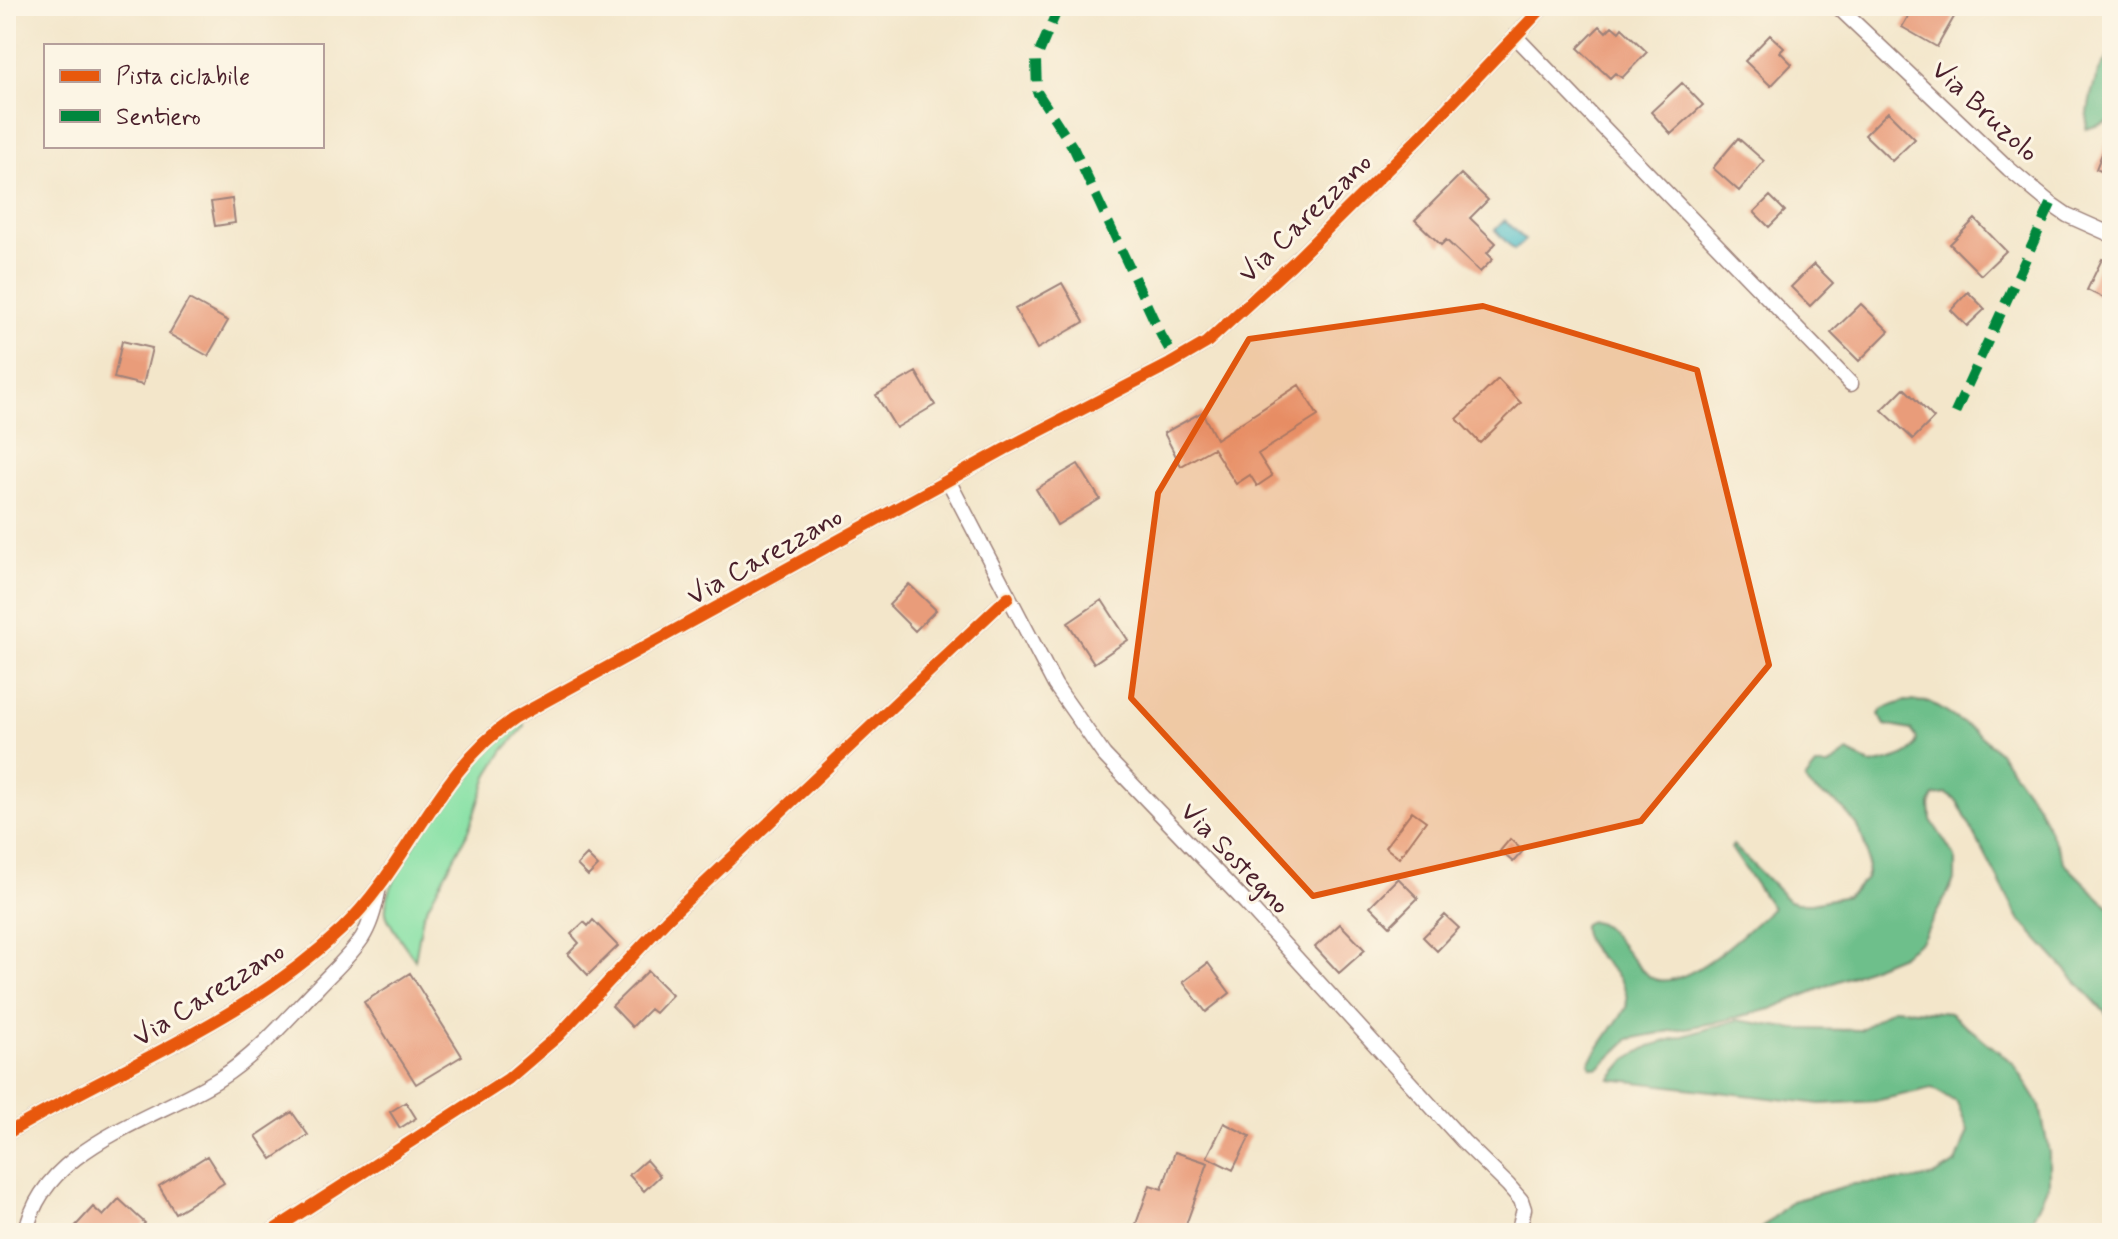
<svg xmlns="http://www.w3.org/2000/svg" width="2118" height="1239" font-family="Mynerve,sans-serif">
  <style>
    .green { fill: #88e1a6; stroke: #698068; stroke-width: 2 }
    .forest { fill: #6ebf8b; stroke: #5c6f5b; stroke-width: 2 }
    .water { fill: #50bec7; stroke: #4d6e79; stroke-width: 2 }
    .building { fill: #e99c7a }
    .lines { fill: none; stroke-linecap: round; stroke-linejoin: round }
    .street-casing { stroke: #9e827a; stroke-width: 17 }
    .street { stroke: #fff; stroke-width: 14 }
    .quiet { stroke: #00873e; stroke-width: 10; stroke-dasharray: 20 10; stroke-linecap: butt }
    .cycleway-casing { stroke: #fcf5e5; stroke-width: 17 }
    .cycleway { stroke: #e8590c; stroke-width: 12 }
    .marked { fill: #e0560e; fill-opacity: 0.2; stroke: #e0560e; stroke-width: 6; stroke-linejoin: round }
    .labels { text-anchor: middle; stroke-width: 6; stroke-linejoin: round; paint-order: stroke }
    .street-label { font-size: 28px; fill: #4a1f2b; stroke: #fcf5e5 }
  </style>
  <rect width="100%" height="100%" fill="#fcf5e5"/>
  <filter id="ink" filterUnits="userSpaceOnUse"><feTurbulence type="fractalNoise" baseFrequency=".0125" numOctaves="2"/><feDisplacementMap in="SourceGraphic" scale="16" xChannelSelector="R" yChannelSelector="G"/><feConvolveMatrix kernelMatrix="1 2 1 2 8 2 1 2 1" color-interpolation-filters="sRGB"/></filter>
  <filter id="wash" filterUnits="userSpaceOnUse"><feTurbulence type="fractalNoise" baseFrequency=".006" numOctaves="4" result="noise"/><feDisplacementMap in="SourceGraphic" scale="32" xChannelSelector="R" yChannelSelector="G"/><feGaussianBlur stdDeviation="1.8" result="paint"/><feColorMatrix in="noise" values="0 0 0 0 0 0 0 0 0 0 0 0 0 0 0 0 0 1.4 0 .05"/><feComposite in="paint" operator="in"/></filter>
  <g filter="url(#wash)">
    <rect width="100%" height="100%" fill="#f3e6ca"/>
    <path class="green" d="M523,720l1,7 -20,23 -15,24 -20,56 -46,85 -8,45c-7,-11 -27,-35 -29,-47 -5,-33 74,-137 98,-162 12,-11 26,-21 39,-31z"/>
    <path class="forest" d="M2112,52v69l-26,8c3,-28 7,-56 26,-77z
      M1905,701l25,1 45,29 23,20 40,55 27,58 47,46v115l-3,-8 -90,-98 -62,-118 -10,-7 -13,2 -4,9 1,15 24,37v22l-33,61 -21,15 -130,54 -58,14 -84,16 -30,29 -8,-1 -2,-5 37,-54c8,-37 -45,-51 -43,-83 22,-20 48,45 71,54 33,12 95,-50 118,-71l-41,-60 2,-3 56,56 8,2h15l35,-7 19,-17c7,-28 -8,-61 -32,-77 -10,-8 -24,-10 -29,-22l11,-14h12l20,-14 24,13c17,-5 44,-7 45,-27l-6,-8 -26,-5 -6,-11 4,-5z
      M1893,1008l57,5 64,51 26,42 9,47v30l-18,39 -8,11h-267l36,-32 62,-17 62,-4 18,-4 22,-13 12,-32 -11,-28 -25,-15 -57,13 -54,3 -211,-25 17,-20 23,-13 87,-26 57,9 66,1z"/>
    <path class="water" d="M1505,220l20,20 -11,10 -19,-20z"/>
    <g id="blocks">
      <path class="building" d="M1914,6h22l18,11 -17,30 -35,-20z
        M1600,26l6,6 6,-6 7,6 3,-4 25,24 -25,26 -7,-5 -5,5 -32,-30z
        M1770,35l14,13 -4,4 12,12 -21,22 -26,-25z
        M1682,83l21,22 -32,29 -20,-22z
        M1888,112l27,27 -23,22 -27,-26z
        M2111,131h1v45l-16,-7z
        M1738,138l26,23 -25,30 -26,-23z
        M1461,174l27,26 -18,18 26,25 -9,10 6,6 -13,13 -34,-32 -5,5 -26,-25z
        M1770,196l15,15 -16,16 -15,-15z
        M232,199l3,24 -20,3 -4,-24z
        M1975,219l31,32 -25,24 -31,-31z
        M2102,259l10,5v38l-25,-12z
        M1814,264l19,19 -23,23 -19,-19z
        M1062,283l22,39 -47,27 -22,-40z
        M1968,292l17,17 -18,17 -16,-16z
        M189,299l39,22 -20,35 -39,-22z
        M1861,304l28,27 -30,30 -28,-28z
        M122,341l30,7 -9,37 -29,-7z
        M916,372l19,33 -39,23 -20,-33z
        M1498,379l23,24 -41,40 -23,-24z
        M1299,385l19,31 -60,38 14,22 -15,10 -7,-11 -14,9 -23,-36 -32,18 -17,-33 38,-21 14,27z
        M1904,388l30,30 -21,21 -31,-29z
        M1078,464l22,35 -43,26 -21,-36z
        M909,584l27,26 -21,21 -26,-26z
        M1102,600l26,40 -34,23 -26,-40z
        M1412,811l14,10 -27,37 -14,-11z
        M1510,839l13,12 -10,11 -13,-11z
        M587,855l11,11 -10,10 -11,-11z
        M1398,878l20,20 -28,28 -20,-20z
        M1445,915l14,13 -22,23 -14,-14z
        M593,920l25,26 -30,29 -20,-21 11,-11 -8,-9 13,-12 4,4z
        M1340,924l25,26 -26,23 -24,-26z
        M1208,963l22,30 -24,19 -23,-30z
        M648,971l24,24 -17,18 -5,-4 -18,18 -20,-21z
        M410,973l52,83 -46,28 -52,-82z
        M406,1102l10,16 -16,10 -10,-16z
        M292,1112l16,23 -36,24 -16,-23z
        M1224,1123l26,13 -17,34 -26,-13z
        M1175,1152l33,11 -25,70h-23l-24,-9 14,-39 12,4z
        M207,1156l17,27 -49,30 -16,-27z
        M646,1160l14,16 -16,15 -15,-16z
        M119,1199l26,24 -10,10h-66l24,-26 10,9z"/>
    </g>
  </g>
  <g filter="url(#ink)">
    <use href="#blocks" fill-opacity="0" stroke="#9e827a" stroke-width="2"/>
    <g class="lines">
      <defs>
        <path id="street" d="M1837,6l172,163 42,35 16,11 45,20
          M1515,36l336,348
          M949,482l106,203 49,70 142,148 217,238 45,44 13,15 3,9 -6,24
          M6,1134c115,-69 235,-110 336,-205 66,-63 94,-157 171,-210l492,-270 165,-85 36,-21 87,-80 128,-127 123,-130
          M26,1233c15,-86 128,-113 193,-154 38,-24 67,-59 98,-91 15,-16 33,-32 45,-50 9,-14 13,-30 16,-46
          M269,1233l239,-154 50,-43 109,-117 341,-322"/>
      </defs>
      <use href="#street" class="street-casing"/>
      <use href="#street" class="street"/>
      <path class="quiet" d="M1059,6l-23,54 1,32 37,57 87,186 15,26
        M1955,413l96,-209"/>
      <defs>
        <path id="cycleway" d="M6,1134c115,-69 235,-110 336,-205 66,-63 94,-157 171,-210l492,-270 165,-85 36,-21 87,-80 128,-127 123,-130
          M269,1233l239,-154 50,-43 109,-117 341,-322"/>
      </defs>
      <use href="#cycleway" class="cycleway-casing"/>
      <use href="#cycleway" class="cycleway"/>
    </g>
  </g>
  <path class="marked" d="M1483,306l214,64 72,295 -128,156 -328,75 -182,-198 27,-205 91,-154z"/>
  <g class="labels">
    <g class="street-label">
      <text transform="translate(1986 110) rotate(43)" y="10">Via Bruzolo</text>
      <text transform="translate(1304 217) rotate(-44)" y="10">Via Carezzano</text>
      <text transform="translate(764 555) rotate(-29)" y="10">Via Carezzano</text>
      <text transform="translate(1236 857) rotate(46)" y="10">Via Sostegno</text>
      <text transform="translate(208 993) rotate(-32)" y="10">Via Carezzano</text>
    </g>
  </g>
  <rect width="2118" height="1239" fill="none" stroke="#fcf5e5" stroke-width="32"/>
  <rect x="44" y="44" width="280" height="104" fill="#fcf5e5" stroke="#b59f9b" stroke-width="2"/>
  <rect x="60" y="70" width="40" height="12" fill="#e8590c" stroke="#b59f9b" stroke-width="2"/>
  <text x="116" y="84" font-size="24" fill="#4a1f2b">Pista ciclabile</text>
  <rect x="60" y="110" width="40" height="12" fill="#00873e" stroke="#b59f9b" stroke-width="2"/>
  <text x="116" y="124" font-size="24" fill="#4a1f2b">Sentiero</text>
</svg>
